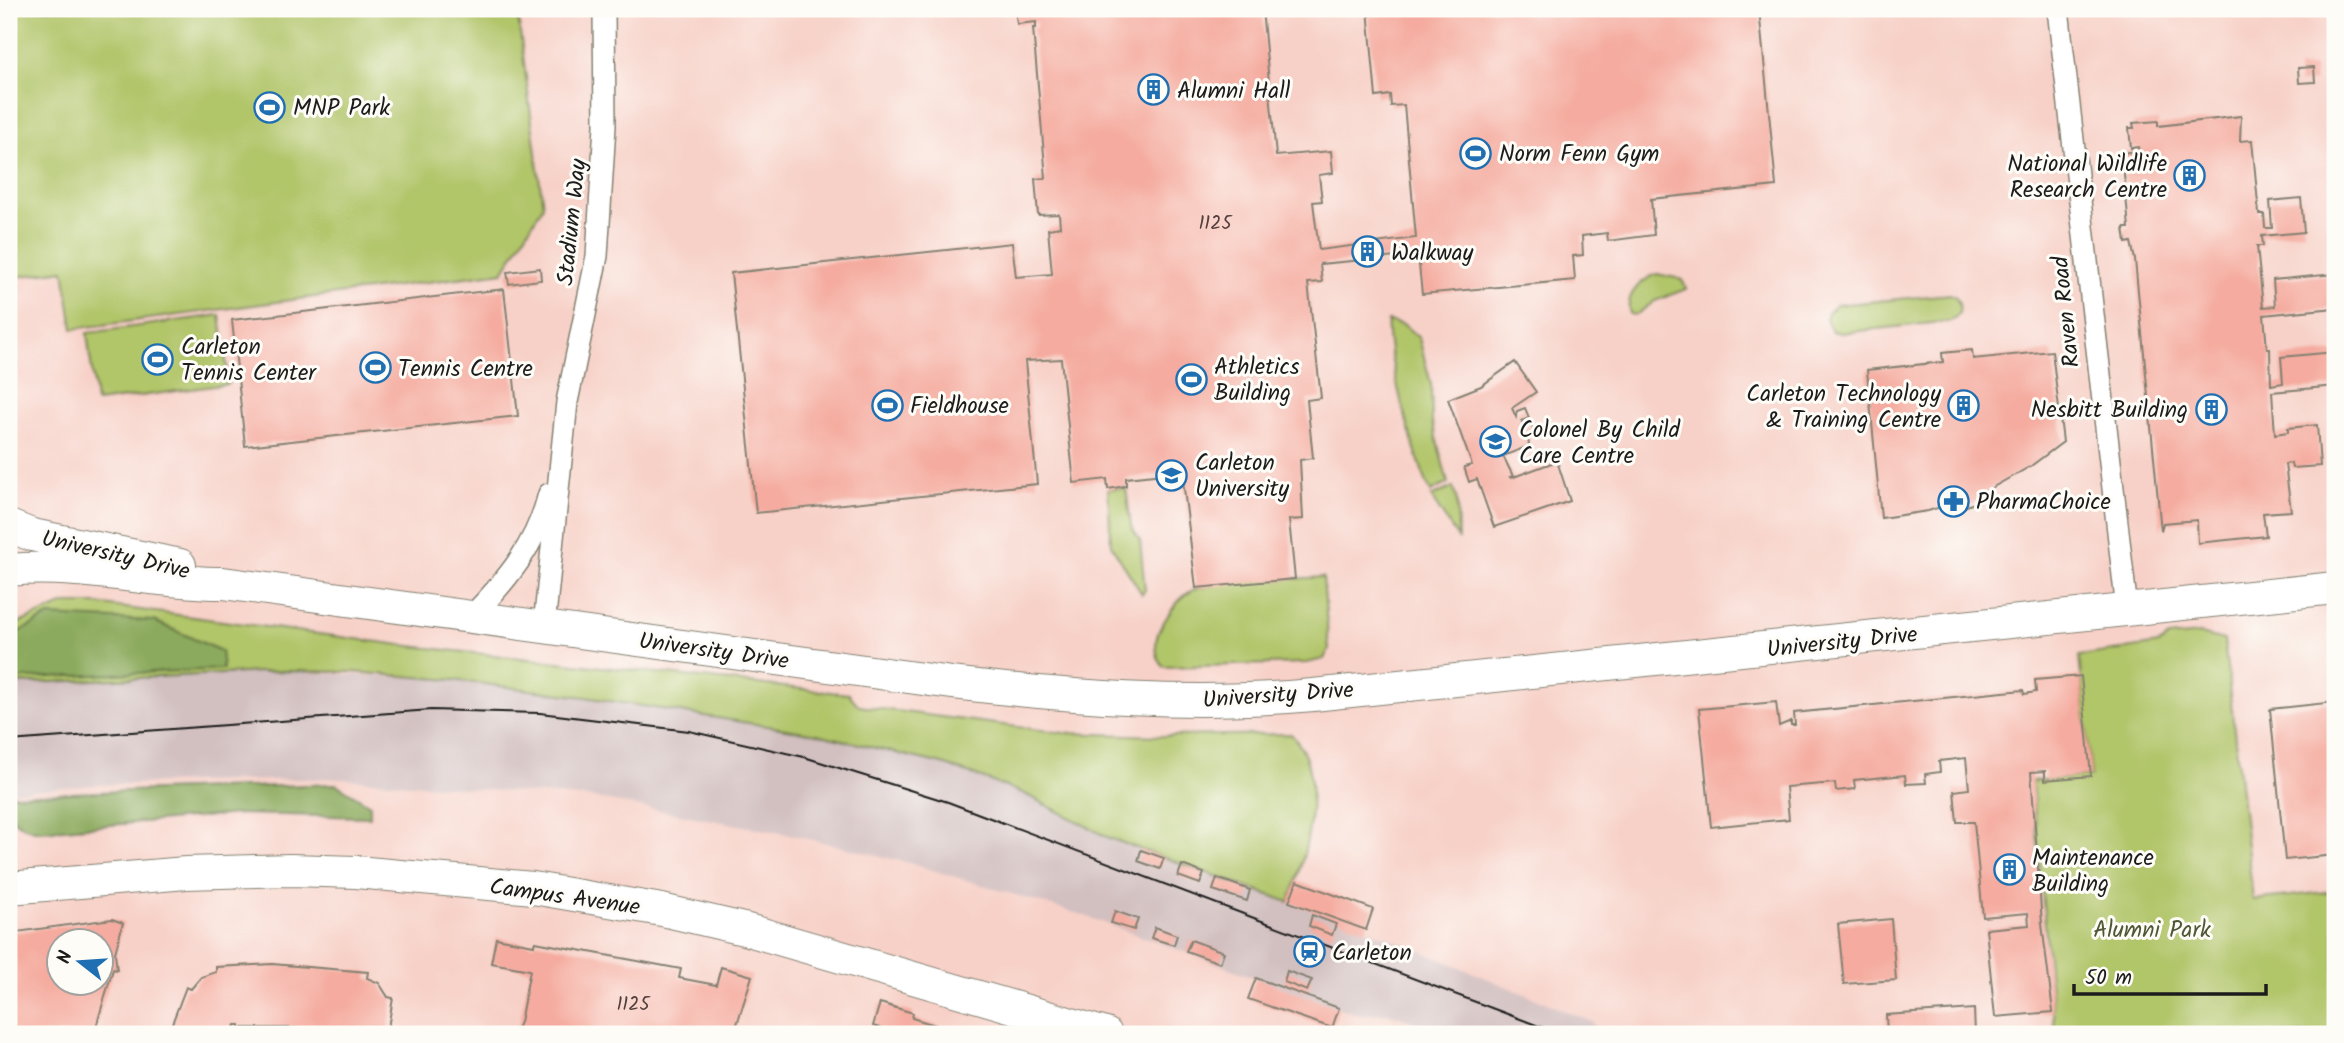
<svg xmlns="http://www.w3.org/2000/svg" width="2344" height="1043" font-family="Kalam,sans-serif">
  <style>
    .built { fill: #f7d1c8; fill-rule: evenodd }
    .industrial { fill: #d2bfc0 }
    .green { fill: #b1c569; stroke: #667042; stroke-width: 2 }
    .forest { fill: #8caa5d; stroke: #54633c; stroke-width: 2 }
    .building { fill: #f5ab9f; fill-rule: evenodd }
    .lines { fill: none; stroke-linecap: round; stroke-linejoin: round }
    .street-casing { stroke: #858172; stroke-width: 24 }
    .secondary-casing { stroke: #858172; stroke-width: 34 }
    .street { stroke: #fff; stroke-width: 21 }
    .secondary { stroke: #fff; stroke-width: 32 }
    .tram { stroke: #1c1c1c; stroke-width: 2 }
    .labels { text-anchor: middle; stroke-width: 6; stroke-linejoin: round; paint-order: stroke }
    .number-label { font-size: 19px; fill: #52403d }
    .poi-label { font-size: 23px; fill: #1c1c1c; stroke: #fdfcf7; text-anchor: start }
    .street-label { font-size: 23px; fill: #1c1c1c; stroke: #fdfcf7 }
    .park-label { font-size: 23px; fill: #505737; stroke: #fdfcf7 }
  </style>
  <rect width="100%" height="100%" fill="#fdfcf7"/>
  <filter id="ink" filterUnits="userSpaceOnUse"><feTurbulence type="fractalNoise" baseFrequency=".0143" numOctaves="2"/><feDisplacementMap in="SourceGraphic" scale="14" xChannelSelector="R" yChannelSelector="G"/><feConvolveMatrix kernelMatrix="1 2 1 2 8 2 1 2 1" color-interpolation-filters="sRGB"/></filter>
  <filter id="wash" filterUnits="userSpaceOnUse"><feTurbulence type="fractalNoise" baseFrequency=".00686" numOctaves="4" result="noise"/><feDisplacementMap in="SourceGraphic" scale="28" xChannelSelector="R" yChannelSelector="G"/><feGaussianBlur stdDeviation="1.57" result="paint"/><feColorMatrix in="noise" values="0 0 0 0 0 0 0 0 0 0 0 0 0 0 0 0 0 1.4 0 .05"/><feComposite in="paint" operator="in"/></filter>
  <g filter="url(#wash)">
    <rect width="100%" height="100%" fill="#eee6c9"/>
    <path class="built" d="M9,9h2326v1025h-2326zM60,942h42v42h-42z"/>
    <path class="industrial" d="M283,671l170,9 132,17 233,37 128,31 77,28 86,45 278,99 205,85 9,12h-149l-65,-21 -28,2 -277,-100 -173,-52 -116,-28 -200,-37 -259,-20 -239,7 -86,7v-108z"/>
    <path class="green" d="M9,9h508l26,197 -40,66 -430,57 -9,-59 -55,8z
      M1657,274l25,5 4,10 -31,12 -19,14 -6,-1c-6,-19 11,-34 27,-40z
      M1950,294l6,3c5,8 6,20 -6,24l-109,12 -9,-2 -6,-11 2,-8 8,-7z
      M220,315l9,69 -133,18 -9,-69z
      M1388,321l16,4 15,13 12,46 1,38 16,61 -17,9c-14,-28 -47,-143 -43,-171z
      M1453,487l4,14 1,37 -27,-41z
      M1126,488l5,38 9,15 5,49 -3,4 -31,-49 -3,-56z
      M1323,577l6,72 -5,10 -17,4 -143,4c-10,-11 -10,-28 -3,-40 8,-14 18,-30 32,-37 15,-8 106,-11 130,-13z
      M65,604h31l305,41 448,49 10,12 205,27 97,3 130,-2c38,39 15,123 -2,168l-180,-64 -86,-45 -77,-28 -129,-31 -232,-37 -132,-17 -101,-8 -69,-1 -274,13v-57z
      M2200,634l24,6 29,260 82,-9v143h-280l-23,-253 59,-5 -12,-120 80,-12 10,-7z"/>
    <path class="forest" d="M49,616l105,5 67,30 2,18 -214,10v-42z
      M336,784l34,21v12l-132,-3 -198,17c-19,-3 -39,-13 -28,-36z"/>
    <g id="blocks">
      <path class="building" d="M1015,9h247l14,147 55,-5 2,22 -14,2 3,26 -9,1 6,48 97,-12 -12,-133 -13,1 -1,-11 -14,2 -8,-88h391l17,177 -125,13 3,36 -46,6 -1,-8 -25,3 1,19 -10,1 2,24 -153,14 -4,-39 -98,9 2,18 -14,1 13,115 -14,2 6,58 -13,2 3,59 -14,1 6,59 -99,9 -14,-116 -56,6v8l-18,3 -1,-10 -33,4 -13,-124 -36,2 12,123 -281,29 -25,-240 281,-30 4,34 36,-3 -4,-45 12,-2 -1,-13 -21,1 -3,-36 11,-1 -13,-150h3v-6l-19,2z
        M2314,67l1,15 -16,1 -1,-15z
        M2241,116l-1,25 12,-1 7,74h5l1,14h7l-2,-27 31,-3 3,34 -42,4 1,10h-6l6,61 12,-1 -2,-26 61,-6 1,34 -71,7 3,34h3l1,36 12,-2 -2,-26 54,-5v34l-63,6 3,42 13,-2v-4l29,-3 3,41 -28,2 -1,-5 -6,1 6,47 -28,2 3,23 -68,7 -1,-23 -34,3 -2,8 -26,-271 -4,-18 -5,1 -2,-15h5l-7,-75 17,-2 -1,-4 -7,1 -2,-20h5l-1,-5 25,-2v5z
        M540,268l1,12 -32,4 -2,-12z
        M504,289l14,127 -273,30 -13,-126z
        M1972,350l1,9 79,-8 11,91 -32,24 -45,25 1,7 -28,11v-8l-31,10 -47,7 -14,-148 76,-8 -1,-9z
        M1515,362l21,30 -24,16 4,9 1,-6 8,-3 4,10 -7,3 2,4 7,-3 4,12 -7,3 1,9 -26,10 10,20 -3,1 1,1 46,-17 13,40 -76,26 -17,-48 -8,3 -5,-15 8,-2 -24,-66 33,-13z
        M2081,676l10,100 -46,4v-9l-14,1 11,152 11,88 -58,5 -9,-88 43,-4 -1,-12 -45,4 -9,-95h-17l-3,-31 15,-2 -3,-31 -27,3 1,11 -15,2 1,9 -20,1 -1,-9 -51,5 1,9 -19,2 -1,-8 -49,4 3,32 -78,8 -12,-118 77,-7 3,24 12,-5v4h4l-1,-12 229,-23 1,4 12,-2 -1,-12z
        M2335,702v153l-50,5 -15,-151z
        M1141,850l23,8 -4,11 -22,-8z
        M1182,865l22,8 -4,11 -22,-8z
        M1217,878l33,12 -3,11 -34,-11z
        M1297,881l76,28 -7,21 -77,-28z
        M1115,911l23,8 -4,11 -23,-7z
        M1312,915l24,9 -4,11 -23,-9z
        M112,919l11,4 -8,30 2,17 -4,-1 -19,65h-85v-101zM60,942h42v42h-42z
        M1891,919l5,61 -52,4 -6,-60z
        M1155,927l22,8 -3,10 -23,-7z
        M496,938l38,7 1,-3 146,27 -2,9 37,7 5,-18 31,9 -18,58h-219l5,-12 10,-52 -39,-7z
        M1191,940l33,12 -4,11 -34,-12z
        M272,964l96,8 -1,6 12,5 9,14 5,1 -6,36h-35l-59,-6h-53v-3h-5l-3,9h-64l18,-47 5,2 10,-12 15,-5v-5z
        M1287,971l25,9 -5,11 -23,-9z
        M1256,978l83,30 -7,20 -84,-29z
        M880,1003l33,10 -1,5 33,10 -2,6h-62l2,-5 -10,-3z
        M1974,1009l1,25h-88l-1,-19z"/>
    </g>
  </g>
  <g filter="url(#ink)">
    <use href="#blocks" fill-opacity="0" stroke="#858172" stroke-width="2"/>
    <g class="lines">
      <defs>
        <path id="street" d="M2058,9l69,601
          M471,617c36,-37 65,-71 78,-123
          M544,626l23,-224 30,-146 8,-130 -1,-117"/>
        <path id="secondary" d="M9,526l23,9 148,30
          M9,570c71,-7 143,13 214,13l729,100c120,14 240,23 361,12l1022,-107
          M9,888l177,-15 105,-3 65,2 177,16 129,22 86,20 358,104"/>
      </defs>
      <use href="#street" class="street-casing"/>
      <use href="#secondary" class="secondary-casing"/>
      <use href="#street" class="street"/>
      <use href="#secondary" class="secondary"/>
      <path class="tram" d="M9,741l422,-31 109,3 149,18 115,26 144,45 612,232"/>
    </g>
  </g>
  <defs>
    <symbol id="building-ring" viewBox="-11 -11 22 22"><circle r="9.5" fill="#fdfcf7" stroke="#1f6fb2" stroke-width="1.5"/><path d="M-4-6H4V6H1V3H-1V6H-4ZM-2.5-4.3h1.7v1.8h-1.7ZM.8-4.3h1.7v1.8H.8ZM-2.5-1h1.7V.8h-1.7ZM.8-1h1.7V.8H.8Z" fill="#1f6fb2"/></symbol>
    <symbol id="stadium-ring" viewBox="-11 -11 22 22"><circle r="9.5" fill="#fdfcf7" stroke="#1f6fb2" stroke-width="1.5"/><path d="M0-5a6.5 5 0 1 0 0 10a6.5 5 0 1 0 0-10ZM-3.5-1.8h7v3.6h-7Z" fill="#1f6fb2"/></symbol>
    <symbol id="school-ring" viewBox="-11 -11 22 22"><circle r="9.5" fill="#fdfcf7" stroke="#1f6fb2" stroke-width="1.5"/><path d="M0-5L7-2L0 1L-7-2ZM-4 1L0 2.5L4 1V4Q0 6-4 4Z" fill="#1f6fb2"/></symbol>
    <symbol id="university-ring" viewBox="-11 -11 22 22"><circle r="9.5" fill="#fdfcf7" stroke="#1f6fb2" stroke-width="1.5"/><path d="M0-5L7-2L0 1L-7-2ZM-4 1L0 2.5L4 1V4Q0 6-4 4Z" fill="#1f6fb2"/></symbol>
    <symbol id="pharmacy-ring" viewBox="-11 -11 22 22"><circle r="9.5" fill="#fdfcf7" stroke="#1f6fb2" stroke-width="1.5"/><path d="M-2-6h4v4h4v4h-4v4h-4v-4h-4v-4h4Z" fill="#1f6fb2"/></symbol>
    <symbol id="station-ring" viewBox="-11 -11 22 22"><circle r="9.5" fill="#fdfcf7" stroke="#1f6fb2" stroke-width="1.5"/><path d="M-3-6H3Q5-6 5-4V2Q5 4 3 4L4.5 6H3L1.5 4h-3L-3 6H-4.5L-3 4Q-5 4-5 2V-4Q-5-6-3-6ZM-3.5-4v3h7v-3ZM-3.5 1v1.5H-2V1ZM2 1v1.5H3.5V1Z" fill="#1f6fb2"/></symbol>
  </defs>
  <g fill-rule="evenodd">
    <use href="#building-ring" x="1136" y="72" width="35" height="35"/>
    <use href="#stadium-ring" x="252" y="90" width="35" height="35"/>
    <use href="#stadium-ring" x="1458" y="136" width="35" height="35"/>
    <use href="#building-ring" x="2172" y="158" width="35" height="35"/>
    <use href="#building-ring" x="1350" y="234" width="35" height="35"/>
    <use href="#stadium-ring" x="140" y="342" width="35" height="35"/>
    <use href="#stadium-ring" x="358" y="350" width="35" height="35"/>
    <use href="#stadium-ring" x="1174" y="362" width="35" height="35"/>
    <use href="#stadium-ring" x="870" y="388" width="35" height="35"/>
    <use href="#building-ring" x="1946" y="388" width="35" height="35"/>
    <use href="#building-ring" x="2194" y="392" width="35" height="35"/>
    <use href="#school-ring" x="1478" y="424" width="35" height="35"/>
    <use href="#university-ring" x="1154" y="458" width="35" height="35"/>
    <use href="#pharmacy-ring" x="1936" y="484" width="35" height="35"/>
    <use href="#building-ring" x="1992" y="852" width="35" height="35"/>
    <use href="#station-ring" x="1292" y="934" width="35" height="35"/>
  </g>
  <g class="labels">
    <g class="number-label">
      <text x="1215" y="229">1125</text>
      <text x="633" y="1010">1125</text>
    </g>
    <g class="poi-label">
      <text x="1177" y="98">Alumni Hall</text>
      <text x="293" y="115">MNP Park</text>
      <text x="1499" y="161">Norm Fenn Gym</text>
      <text x="2167" y="171" text-anchor="end">National Wildlife<tspan x="2167" dy="26">Research Centre</tspan></text>
      <text x="1391" y="260">Walkway</text>
      <text x="181" y="354">Carleton<tspan x="181" dy="26">Tennis Center</tspan></text>
      <text x="1214" y="374">Athletics<tspan x="1214" dy="26">Building</tspan></text>
      <text x="398" y="376">Tennis Centre</text>
      <text x="1941" y="401" text-anchor="end">Carleton Technology<tspan x="1941" dy="26">&amp; Training Centre</tspan></text>
      <text x="910" y="413">Fieldhouse</text>
      <text x="2188" y="417" text-anchor="end">Nesbitt Building</text>
      <text x="1519" y="437">Colonel By Child<tspan x="1519" dy="26">Care Centre</tspan></text>
      <text x="1195" y="470">Carleton<tspan x="1195" dy="26">University</tspan></text>
      <text x="1976" y="509">PharmaChoice</text>
      <text x="2032" y="865">Maintenance<tspan x="2032" dy="26">Building</tspan></text>
      <text x="1332" y="960">Carleton</text>
    </g>
    <g class="street-label">
      <text transform="translate(571 222) rotate(-84)" y="8">Stadium Way</text>
      <text transform="translate(2065 312) rotate(-96)" y="8">Raven Road</text>
      <text transform="translate(116 554) rotate(13)" y="8">University Drive</text>
      <text transform="translate(1842 641) rotate(-6)" y="8">University Drive</text>
      <text transform="translate(714 650) rotate(8)" y="8">University Drive</text>
      <text transform="translate(1278 694) rotate(-4)" y="8">University Drive</text>
      <text transform="translate(565 896) rotate(8)" y="8">Campus Avenue</text>
    </g>
    <g class="park-label">
      <text x="2152" y="937">Alumni Park</text>
    </g>
  </g>
  <rect width="2344" height="1043" fill="none" stroke="#fdfcf7" stroke-width="35"/>
  <g transform="translate(80 962) rotate(287)"><circle r="33" fill="#fdfcf7" stroke="#a3a29f" stroke-width="2"/>
  <path d="M0-5L12 26L0 18L-12 26Z" fill="#1f6fb2"/>
  <text y="-10" font-size="19" font-weight="bold" text-anchor="middle" fill="#1c1c1c">N</text>
  </g>
  <path d="M2074 984v10h192v-10" fill="none" stroke="#1c1c1c" stroke-width="3.5"/>
  <text x="2085" y="984" font-size="21" fill="#1c1c1c" stroke="#fdfcf7" stroke-width="5" paint-order="stroke">50 m</text>
</svg>
